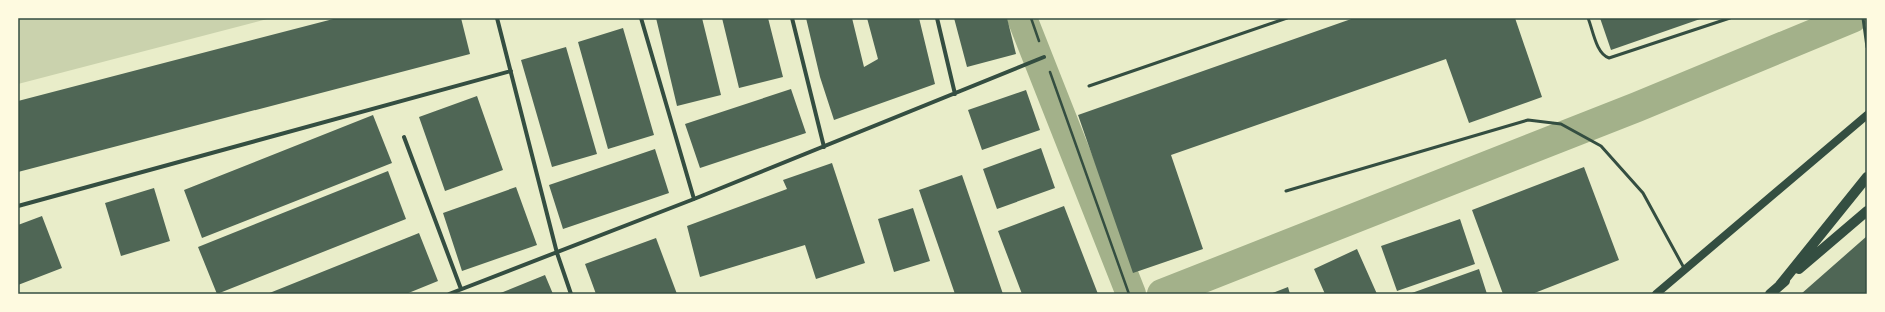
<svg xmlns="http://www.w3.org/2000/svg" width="1885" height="312" font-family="'Libre Baskerville',serif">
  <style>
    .green { fill: #cad2ad }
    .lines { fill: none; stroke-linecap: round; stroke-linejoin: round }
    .canal { stroke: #a3b18a; stroke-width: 30 }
    .building { fill: #4f6655 }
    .path { stroke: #344e41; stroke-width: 2.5 }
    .service { stroke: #344e41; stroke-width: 3 }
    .minor { stroke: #344e41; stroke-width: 4 }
    .secondary { stroke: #344e41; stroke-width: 8 }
    .primary { stroke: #344e41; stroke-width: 10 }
    .neatline { fill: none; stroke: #344e41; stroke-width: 1.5 }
  </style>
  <rect width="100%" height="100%" fill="#e9edc9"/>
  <path class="green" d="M18,18h253l-253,66z"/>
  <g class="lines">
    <path class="canal" d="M1022,18l109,276
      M1162,294l475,-187 215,-89"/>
  </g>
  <path class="building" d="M337,18h124l9,36 -452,118v-71z
    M656,18h46l19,77 -44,11z
    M722,18h46l15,59 -44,11z
    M806,18h46l12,49 14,-8 -11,-41h52l16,66 -101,36 -14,-43z
    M954,18h53l9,36 -49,13z
    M1354,18h161l27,79 -73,26 -23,-64 -275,96 32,94 -70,24 -55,-158z
    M1600,18h103l-92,32z
    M623,28l31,107 -46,14 -30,-107z
    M566,47l31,107 -45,13 -31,-107z
    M791,89l15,44 -106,35 -15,-44z
    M1026,90l14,40 -58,20 -14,-40z
    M477,96l26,74 -58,21 -26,-74z
    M373,115l19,48 -190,75 -18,-48z
    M1041,148l14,40 -58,21 -14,-40z
    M655,149l14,44 -106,36 -14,-44z
    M832,163l33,100 -49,16 -11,-34 -105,32 -13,-51 100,-37 -4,-9z
    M1584,167l35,93 -87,34h-29l-31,-84z
    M388,171l18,48 -189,75 -19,-47z
    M962,175l41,119h-48l-36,-104z
    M516,187l21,58 -75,26 -19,-58z
    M154,188l16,53 -49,15 -16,-53z
    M1064,206l34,88h-76l-24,-63z
    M913,208l17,53 -36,11 -16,-53z
    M42,216l20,52 -44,17v-60z
    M1460,219l15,45 -78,27 -16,-45z
    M419,233l19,48 -32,13h-139z
    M1867,236v58h-66z
    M656,238l21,56h-81l-11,-30z
    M1357,249l20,45h-52l-11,-25z
    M1479,269l8,25h-78z
    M545,275l8,19h-55z
    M1288,287l2,7h-20z"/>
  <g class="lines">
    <path class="path" d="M1031,18l8,23
      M1050,72l79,222"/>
    <path class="service" d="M1588,18c5,12 8,36 21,40l121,-40
      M1863,18l4,29
      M1089,86l198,-68
      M1286,191l242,-71 33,4 40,22 42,47 41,75"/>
    <path class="minor" d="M497,18l60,235 14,41
      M641,18l53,181
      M792,18l32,129
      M937,18l18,76
      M404,137l57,152
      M18,206l493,-135
      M449,294l245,-95 350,-142"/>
    <path class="secondary" d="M1656,294l211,-179"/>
    <path class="primary" d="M1799,269l68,-58
      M1780,285l87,-108
      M1770,294l15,-13"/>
  </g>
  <rect width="1885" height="312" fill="none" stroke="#fefae0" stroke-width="38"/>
  <rect x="19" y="19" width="1847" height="274" class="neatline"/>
</svg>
